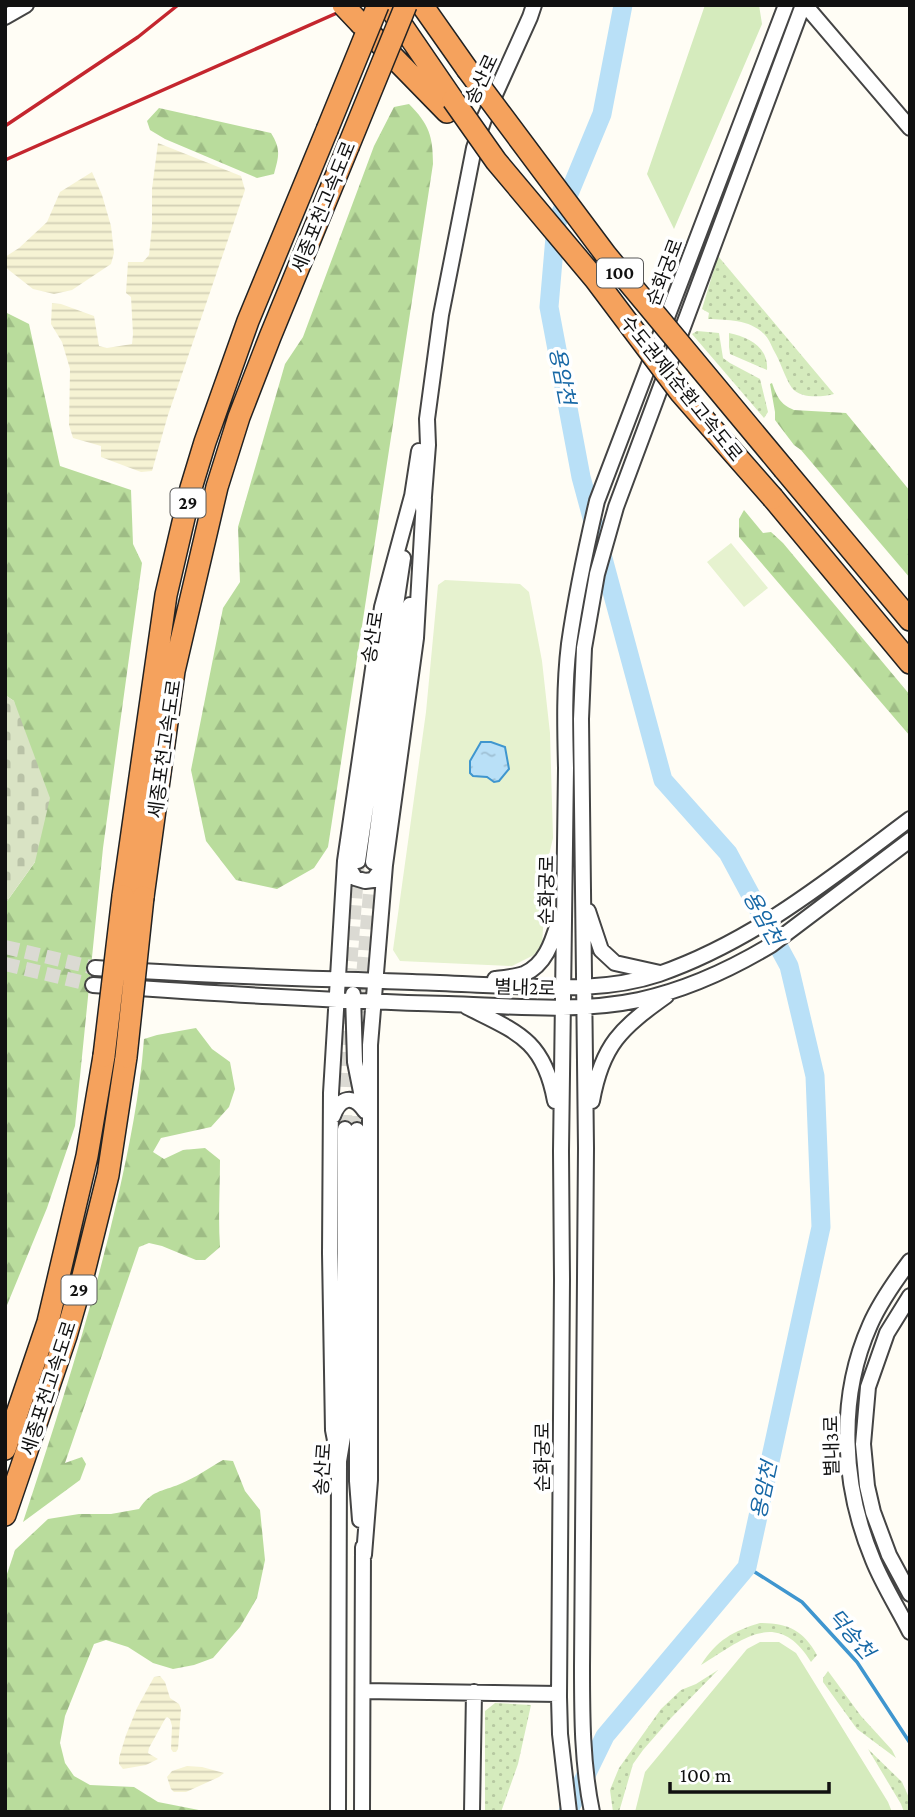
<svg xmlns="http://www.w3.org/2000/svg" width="915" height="1817" font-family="'Crimson Pro','Noto Sans KR',serif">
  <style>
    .farmland { fill: url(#farmland-rules) }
    .grass { fill: url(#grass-dots) }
    .forest { fill: url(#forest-firs) }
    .cemetery { fill: url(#cemetery-stones) }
    .park { fill: #d5ebbd }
    .pitch { fill: #e6f2cf }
    .water { fill: url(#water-ripples); stroke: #3f96cf; stroke-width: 2 }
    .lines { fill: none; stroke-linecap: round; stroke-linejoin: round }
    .stream { stroke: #3f96cf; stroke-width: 3.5 }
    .river { stroke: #b9e0f7; stroke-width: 19 }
    .minor-tunnel { stroke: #dbdad3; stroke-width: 14; stroke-dasharray: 14 7; stroke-linecap: butt }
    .minor-casing { stroke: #444; stroke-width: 18 }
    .highway-casing { stroke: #222; stroke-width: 24 }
    .minor { stroke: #fff; stroke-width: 14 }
    .highway { stroke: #f5a25d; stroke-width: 21 }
    .rail { stroke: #c4262e; stroke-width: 3.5 }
    .highway-bridge-casing { stroke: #222; stroke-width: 24; stroke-linecap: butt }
    .highway-bridge { stroke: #f5a25d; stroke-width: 21 }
    .labels { text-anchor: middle; stroke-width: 7; stroke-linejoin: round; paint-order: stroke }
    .shield { fill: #fff; stroke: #585858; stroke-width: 2 }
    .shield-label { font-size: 18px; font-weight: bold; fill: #111 }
    .street-label { font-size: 19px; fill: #111; stroke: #fff }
    .water-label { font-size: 21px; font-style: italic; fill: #1768a6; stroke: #fff }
  </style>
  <defs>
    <pattern id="farmland-rules" width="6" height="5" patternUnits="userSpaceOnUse" patternTransform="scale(1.75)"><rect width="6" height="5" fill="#f6f3d4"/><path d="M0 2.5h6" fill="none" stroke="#d2cfb5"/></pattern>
    <pattern id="grass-dots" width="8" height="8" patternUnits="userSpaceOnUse" patternTransform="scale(1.75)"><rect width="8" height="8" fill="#d5ebbd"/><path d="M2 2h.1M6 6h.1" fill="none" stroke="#b6c8a1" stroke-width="1.8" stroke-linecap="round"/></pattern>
    <pattern id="forest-firs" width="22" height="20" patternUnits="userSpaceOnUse" patternTransform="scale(1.75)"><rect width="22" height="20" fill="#b9dc9c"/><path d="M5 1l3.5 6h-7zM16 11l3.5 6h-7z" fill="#9ebc85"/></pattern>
    <pattern id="cemetery-stones" width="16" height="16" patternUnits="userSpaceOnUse" patternTransform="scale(1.75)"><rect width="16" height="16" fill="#d9e3c4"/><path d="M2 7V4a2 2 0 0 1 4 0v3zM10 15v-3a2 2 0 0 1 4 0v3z" fill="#b9c2a7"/></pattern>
    <pattern id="water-ripples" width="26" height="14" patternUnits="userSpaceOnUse" patternTransform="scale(1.75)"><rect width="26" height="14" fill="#b9e0f7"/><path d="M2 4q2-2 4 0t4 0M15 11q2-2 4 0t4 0" fill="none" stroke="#9ebfd3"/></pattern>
  </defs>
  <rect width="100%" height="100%" fill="#fffdf5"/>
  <path class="farmland" d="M158,143l83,33 4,14 -77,225 -16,56 -11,1 -40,-15v-11l-28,-8 -4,-13 1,-56 -8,-27 -11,-18 1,-21 9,1 33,12 5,30 8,2 25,-4 1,-10 -2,-37 -5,-4 2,-31h15l6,-7 3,-29v-37z
    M92,172l10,23 9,31 3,27 -3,11 -39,26 -18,4 -21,-5 -28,-22v-10l14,-9 28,-26 13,-30z
    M160,1676l5,6 5,16 9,6 2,5 -3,40 -2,3h-3l-2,-3 1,-23 -2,-7 -3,-2 -2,2 -16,29 -1,5 10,6 -12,6 -23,4 -4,-5v-6l7,-23 11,-27 17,-31z
    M187,1766l15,1 22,6 -5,4 -33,15h-12l-3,-3 -4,-12 5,-6z"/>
  <path class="grass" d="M718,256l116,138c-12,3 -33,5 -42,-6 -7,-10 -12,-28 -19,-39 -2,-5 -5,-11 -8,-14 -15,-16 -37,-15 -57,-16l1,-6 -7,-4z
    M697,331l22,2 4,25 7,5 30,16 8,33 -4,6 -72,-84z
    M729,333c19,4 40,14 38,37l-37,-16 -1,-7z
    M760,1623c28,0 43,7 57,32l-6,7c-34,-55 -69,-22 -110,3 16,-25 32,-34 59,-42z
    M718,1670l-47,48 -28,32 -10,14 -14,48h-6l-3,-22 9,-22 42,-59 20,-19 15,-6z
    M828,1671l33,45 31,34 4,8 -39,-29 -34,-47v-4z
    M495,1703l36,2 -13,59 -17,48h-16v-101z
    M868,1749l34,33 8,18v12h-6l-3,-8z"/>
  <path class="forest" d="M409,104c20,20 24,32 24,60l-105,683 -14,21 -37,21 -41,-9 -30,-39 -15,-71 32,-162 17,-26 -2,-55 47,-163 18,-27 71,-191 20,-39z
    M159,108l112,25c10,16 8,23 3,41l-17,4 -92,-39 -15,-9 -3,-9z
    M5,312l24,12 31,142 71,24 2,54 9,19 -39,285 -28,278 -28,82 -42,102v-406l30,-42 -21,-161 -9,-6z
    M772,383c5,14 8,21 22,27l52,3 64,78v87l-109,-128 -7,-5 -19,-25v-8l-5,-28z
    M744,510l19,23 8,-1 12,11 127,152v41l-171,-199v-18z
    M196,1028l16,21 18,13 5,27 -6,18 -18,20 -50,11 -8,14 11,7 19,-9 22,-2 15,12c0,29 -2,58 0,87l-15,13h-9l-34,-14 -13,-3 -10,4 -74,216 17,-6 4,7 -6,16 -57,42c35,-106 69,-212 94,-321 12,-53 23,-107 27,-162l13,-4z
    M223,1460l10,1 12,30 15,19 5,50 -8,38 -17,29 -27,31 -19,7 -21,4 -20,-6 -25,-16 -22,-7 -12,4 -29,72 -5,27 5,20 9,13 16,9 44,2 24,15 51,10h-204v-232l10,-30 33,-31 31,-5h32l28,-5c13,-19 22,-17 41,-25 15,-6 29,-16 43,-24z"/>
  <path class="cemetery" d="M5,695l9,6 36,97 -15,64 -30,42z"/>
  <path class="park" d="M705,5h54l3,19 -88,205 -27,-55z
    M760,1642h19l17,11 92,149 4,10h-257l10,-40 102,-123z"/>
  <path class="pitch" d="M731,543l37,45 -24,19 -37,-45z
    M445,580l75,4 9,8 13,69 8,72 3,105 -6,26 -5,81 -8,10 -22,11 -112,-5 -7,-11 33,-238 12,-127z"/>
  <path class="water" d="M481,742h10l14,5 4,22 -10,12 -5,1 -7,-5 -14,-1 -3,-3v-12z"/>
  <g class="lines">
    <path class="stream" d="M747,1567l55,35 55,60 53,81"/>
    <path class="river" d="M568,1812l37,-76 142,-169 74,-340 -6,-151 -26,-110 -61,-113 -65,-73 -82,-303 -32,-170 7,-82 46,-111 21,-109"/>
    <path class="minor-tunnel" d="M5,947l90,21
      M5,964l88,21
      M360,1013l12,-144
      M345,1129l3,-135 10,-133
      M357,1130l1,-34"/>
    <defs>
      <path id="minor" d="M805,5l105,123
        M5,17l21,-12
        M411,503l8,-52
        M423,509l5,-64 -1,-26 14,-104 33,-167 10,-29 46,-102 4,-12
        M345,861l10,17 10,3 8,-1 10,-13
        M358,861l45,-303
        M373,862l14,-107 23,-150
        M588,911l13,39 14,13 45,10
        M95,968c105,8 211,10 317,14 33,1 67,3 100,4 49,2 99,4 147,-12 95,-33 172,-96 251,-155
        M495,979c9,-1 20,-2 29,-5 23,-10 29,-35 36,-57
        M93,985c118,8 237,16 355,19 62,2 130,9 191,-4 46,-10 92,-31 132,-55l139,-105
        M353,994l2,68 8,40
        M467,1007c50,25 77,33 88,94
        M592,1101c10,-56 29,-73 74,-105
        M333,1116c7,-19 20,-22 32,-5
        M357,1130v351l3,39
        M910,1261c-15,20 -30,41 -40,64 -33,74 -28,161 3,235 10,25 25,48 37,72
        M910,1296l-23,37 -19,54 -5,57 4,42 6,26 16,43 21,39
        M339,1461l-6,-31 -3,-177 1,-160 14,-232 37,-254 30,-111
        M364,1555l6,-75v-435l15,-180 31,-227 8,-139
        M363,1691l196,3
        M338,1812l1,-351 5,-30 1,-302
        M362,1812l1,-265
        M472,1812l2,-120
        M569,1812l-9,-78 -1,-37 3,-418 -1,-128 5,-383c-1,-41 -2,-83 3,-124 7,-49 17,-96 28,-143l189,-496
        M592,1812c-10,-48 -10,-97 -10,-146l4,-518 -5,-429 3,-71 13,-74 19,-67 187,-502"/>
      <path id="highway" d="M388,5l65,95
        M422,5l45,64
        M361,24l86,88
        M784,469l126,151
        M773,498l137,165
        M123,896l43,-301 25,-107 14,-46 43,-121 79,-191
        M143,897l31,-226 43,-184 22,-70 31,-80 78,-190
        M5,1449l43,-127 39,-166 17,-100
        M5,1515l61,-179 16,-56 26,-105 18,-118"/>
    </defs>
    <use href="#minor" class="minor-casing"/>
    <use href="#highway" class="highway-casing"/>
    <use href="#minor" class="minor"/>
    <use href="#highway" class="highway"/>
    <path class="rail" d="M5,126l133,-89 40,-32
      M5,160l350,-155"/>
    <defs>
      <path id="highway-bridge" d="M343,5l18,19
        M467,69l139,186 178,214
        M453,100l43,61 99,118 85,113 93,106
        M327,130l51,-125
        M348,147l58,-142
        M104,1056l19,-160
        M126,1057l17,-160"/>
    </defs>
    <use href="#highway-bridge" class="highway-bridge-casing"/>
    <use href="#highway-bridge" class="highway-bridge"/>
  </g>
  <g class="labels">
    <g class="shield">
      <rect x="597" y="258.5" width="46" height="29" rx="5"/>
      <rect x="170.5" y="488.5" width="35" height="29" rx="5"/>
      <rect x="61.5" y="1275.5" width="35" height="29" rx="5"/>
    </g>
    <g class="shield-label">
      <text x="620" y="279">100</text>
      <text x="188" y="509">29</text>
      <text x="79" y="1296">29</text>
    </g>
    <g class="street-label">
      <text transform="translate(481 79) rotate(-65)" y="7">송산로</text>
      <text transform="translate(323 207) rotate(-68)" y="7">세종포천고속도로</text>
      <text transform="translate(664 272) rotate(-69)" y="7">순화궁로</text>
      <text transform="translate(682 388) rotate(51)" y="7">수도권제1순환고속도로</text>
      <text transform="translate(372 637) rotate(-81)" y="7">송산로</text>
      <text transform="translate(164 749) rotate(-82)" y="7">세종포천고속도로</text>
      <text transform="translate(546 890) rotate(-89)" y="7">순화궁로</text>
      <text transform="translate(525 987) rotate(2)" y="7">별내2로</text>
      <text transform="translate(48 1388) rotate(-72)" y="7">세종포천고속도로</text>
      <text transform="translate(831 1446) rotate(-91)" y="7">별내3로</text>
      <text transform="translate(542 1457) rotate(-90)" y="7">순화궁로</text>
      <text transform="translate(322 1469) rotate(-86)" y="7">송산로</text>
    </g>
    <g class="water-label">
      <text transform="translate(562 376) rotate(79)" y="7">용암천</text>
      <text transform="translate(763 918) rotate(61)" y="7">용암천</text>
      <text transform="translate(764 1490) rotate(-78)" y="7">용암천</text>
      <text transform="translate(851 1634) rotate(49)" y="7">덕송천</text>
    </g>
  </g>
  <rect width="915" height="1817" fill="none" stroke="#111111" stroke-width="14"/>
  <path d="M670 1782v10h159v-10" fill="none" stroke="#111111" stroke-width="3.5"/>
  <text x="680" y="1782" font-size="21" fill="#111111" stroke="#ffffff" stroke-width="5" paint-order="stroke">100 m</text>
</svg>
